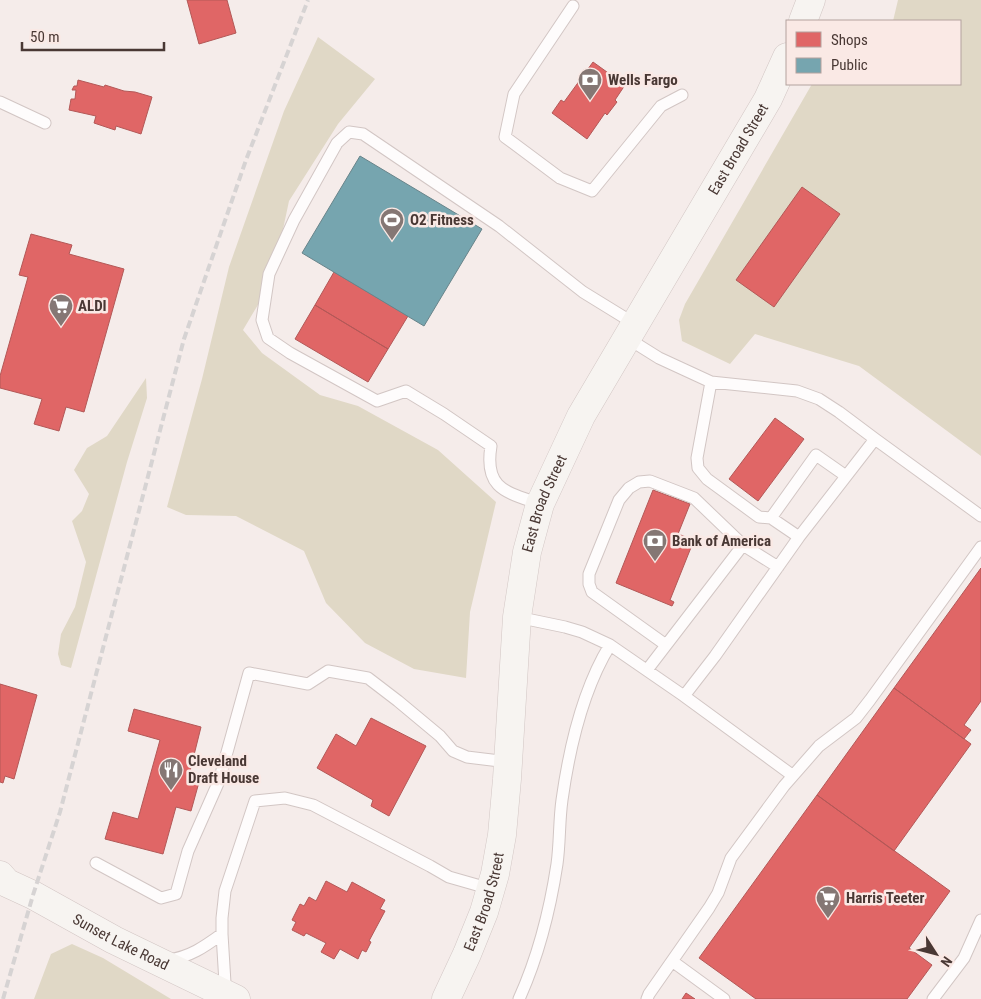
<svg xmlns="http://www.w3.org/2000/svg" width="981" height="999" font-family="'Roboto Condensed',sans-serif">
  <style>
    .green { fill: #e0d8c6 }
    .shops { fill: #e06666; stroke: #b35857 }
    .public { fill: #76a5af; stroke: #68848a }
    .lines { fill: none; stroke-linecap: round; stroke-linejoin: round }
    .lane-casing { stroke: #d2c6c4; stroke-width: 13 }
    .secondary-casing { stroke: #d2c6c4; stroke-width: 29 }
    .lane { stroke: #fefcfc; stroke-width: 11 }
    .secondary { stroke: #f7f4f1; stroke-width: 28 }
    .rail { stroke: #d6d3d3; stroke-width: 4; stroke-dasharray: 8 4; stroke-linecap: butt }
    .labels { text-anchor: middle; stroke-width: 5; stroke-linejoin: round; paint-order: stroke }
    .poi-label { font-size: 15px; font-weight: bold; fill: #493834; stroke: #fae9e5; text-anchor: start }
    .street-label { font-size: 15px; fill: #493834; stroke: #fae9e5 }
  </style>
  <rect width="100%" height="100%" fill="#f5ecea"/>
  <path class="green" d="M898,0h83v456l-122,-90 -104,-32 -25,30 -48,-23 -3,-21 6,-16 127,-220h148v-63h-67z
    M318,37l57,42 -37,45 -49,77 -17,80 -29,49 19,23 58,42 38,11 80,44 58,52 -26,110 -4,66 -52,-9 -49,-26 -39,-40 -22,-52 -68,-35 -50,-1 -19,-8 35,-128 27,-112 55,-156z
    M146,378l1,20 -20,64 -56,206 -10,-3 -3,-11 3,-20 14,-27 11,-45 -14,-41 10,-10 7,-17 -15,-24 13,-22 20,-12z
    M72,944l31,14 68,41h-137l17,-45z"/>
  <path class="shops" d="M187,0h40l9,33 -37,11z
    M593,62l32,23 -10,15 2,2 -10,13 -2,-2 -18,26 -35,-26 9,-13 3,2z
    M78,80l26,7 1,-2 19,6 11,1 17,5 -11,37 -25,-8 -1,4 -21,-7 2,-7 -27,-6 2,-11h4l1,-9h-4l2,-4h3z
    M802,187l38,27 -66,93 -38,-27z
    M31,234l41,11 -3,9 55,15 -40,143 -18,-5 -7,24 -25,-7 8,-25 -42,-11v-12l28,-99 -9,-2z
    M334,272l74,44 -20,33 -73,-44z
    M315,305l73,44 -20,33 -73,-43z
    M775,418l29,21 -46,62 -29,-22z
    M653,490l37,14 -12,30 16,6 -24,60 4,2 -2,4 -56,-23z
    M981,568v133l-17,24 7,5 -7,9 -70,-51z
    M0,684l37,11 -23,84 -9,-3 -2,7 -3,-1z
    M894,688l77,56 -77,107 -77,-56z
    M134,709l67,18 -11,44 11,4 -10,36 -15,-4 -13,47 -58,-15 8,-27 25,7 22,-79 -32,-9z
    M371,718l55,28 -37,70 -18,-10 2,-6 -56,-32 19,-34 20,12z
    M817,795l133,96 -41,57 23,17 -25,34h-151l-57,-41z
    M326,881l21,11 5,-10 33,18 -5,9 5,2 -16,30 2,1 -5,10 -4,-2 -4,9 -18,-10 -6,10 -13,-7 5,-9 -20,-10 -2,3 -12,-6 4,-8 -4,-2 8,-16 4,2 5,-9 7,4z
    M686,993l9,6h-13z"/>
  <path class="public" d="M360,156l122,73 -58,97 -122,-73z"/>
  <g class="lines">
    <defs>
      <path id="lane" d="M573,6l-59,88 -9,43 55,41 32,13 69,-85 21,-11
        M0,102l45,21
        M627,338l32,20 52,24 86,9 22,8 20,13 36,27 106,77
        M711,382l-14,76 1,10 9,11 52,38 12,1 45,-63 30,21
        M540,504c-34,-12 -56,-15 -49,-58l-47,-32 -38,-23 -29,10 -87,-48 -22,-15 -6,-18 7,-46 25,-54 43,-77 12,-11 14,2 136,92 84,66 52,32
        M771,518l28,19
        M517,617l48,10 17,5 28,13 74,51 108,79
        M666,645l-74,-53 -3,-8v-10l30,-74 10,-12 10,-6 11,-1 44,17 49,47 35,22
        M647,670l96,-125
        M684,696l31,-40 84,-119 76,-98
        M96,863l65,35 15,-4 12,-43 31,-70 30,-108 59,11 20,-13 40,7 30,23 42,35 13,15 14,6 41,5
        M168,960c22,-3 36,-13 54,-26
        M672,961l52,38
        M230,991l-5,-8 -3,-49v-16l3,-27 30,-90 30,-3 28,7 117,61 19,11 42,12
        M519,999c19,-42 31,-89 38,-135 3,-21 2,-43 5,-64 7,-50 21,-111 48,-155
        M647,999l2,-5 60,-86 9,-15 13,-35 53,-72 35,-40 37,-28 14,-18 111,-153
        M933,999l31,-41 17,-38"/>
      <g id="secondary">
        <path d="M803,21l8,-21"/>
        <path id="s1" d="M0,875l7,8 26,12 81,45 122,59"/>
        <path id="s2" d="M446,999l21,-45 17,-42 11,-38 7,-39 5,-56 10,-162 10,-65 13,-48 41,-88 187,-317 19,-42"/>
      </g>
    </defs>
    <use href="#lane" class="lane-casing"/>
    <use href="#secondary" class="secondary-casing"/>
    <use href="#lane" class="lane"/>
    <use href="#secondary" class="secondary"/>
    <path class="rail" d="M3,999l30,-104 27,-83 124,-473 62,-179 62,-160"/>
  </g>
  <defs>
    <symbol id="bank-pin" viewBox="-11 -11 22 30"><path d="M0 17L-7.5 6A9.5 9.5 0 1 1 7.5 6Z" fill="#857774" stroke="#fae9e5"/><path d="M-6-4H6V4H-6ZM0-2.3a2.3 2.3 0 1 0 0 4.6a2.3 2.3 0 1 0 0-4.6Z" fill="#fff"/></symbol>
    <symbol id="stadium-pin" viewBox="-11 -11 22 30"><path d="M0 17L-7.5 6A9.5 9.5 0 1 1 7.5 6Z" fill="#857774" stroke="#fae9e5"/><path d="M0-5a6.5 5 0 1 0 0 10a6.5 5 0 1 0 0-10ZM-3.5-1.8h7v3.6h-7Z" fill="#fff"/></symbol>
    <symbol id="supermarket-pin" viewBox="-11 -11 22 30"><path d="M0 17L-7.5 6A9.5 9.5 0 1 1 7.5 6Z" fill="#857774" stroke="#fae9e5"/><path d="M-6-5.5h2.5l.6 2H6L4.5 2H-2.5L-4.4-4H-6ZM-1.5 3.2a1.3 1.3 0 1 0 .1 0ZM3 3.2a1.3 1.3 0 1 0 .1 0Z" fill="#fff"/></symbol>
    <symbol id="restaurant-pin" viewBox="-11 -11 22 30"><path d="M0 17L-7.5 6A9.5 9.5 0 1 1 7.5 6Z" fill="#857774" stroke="#fae9e5"/><path d="M-5-6h1v4h1v-4h1v4h1v-4h1v5L-1.5 .5V6h-2V.5L-5-1ZM5-6V6H3V1.5H1.5Q1.5-4 5-6Z" fill="#fff"/></symbol>
  </defs>
  <g fill-rule="evenodd">
    <use href="#bank-pin" x="576" y="66" width="28" height="38"/>
    <use href="#stadium-pin" x="378" y="206" width="28" height="38"/>
    <use href="#supermarket-pin" x="47" y="292" width="28" height="38"/>
    <use href="#bank-pin" x="641" y="527" width="28" height="38"/>
    <use href="#restaurant-pin" x="157" y="756" width="28" height="38"/>
    <use href="#supermarket-pin" x="814" y="884" width="28" height="38"/>
  </g>
  <g class="labels">
    <g class="poi-label">
      <text x="608" y="85">Wells Fargo</text>
      <text x="410" y="225">O2 Fitness</text>
      <text x="78" y="311">ALDI</text>
      <text x="672" y="546">Bank of America</text>
      <text x="188" y="766">Cleveland<tspan x="188" dy="17">Draft House</tspan></text>
      <text x="846" y="903">Harris Teeter</text>
    </g>
    <g class="street-label">
      <text dy="5" stroke="none"><textPath href="#s2" startOffset="915">East Broad Street</textPath></text>
      <text dy="5" stroke="none"><textPath href="#s2" startOffset="510">East Broad Street</textPath></text>
      <text dy="5" stroke="none"><textPath href="#s2" startOffset="105">East Broad Street</textPath></text>
      <text dy="5" stroke="none"><textPath href="#s1" startOffset="139">Sunset Lake Road</textPath></text>
    </g>
  </g>
  <rect x="786" y="20" width="175" height="65" fill="#fae9e5" stroke="#b3a29e"/>
  <rect x="796" y="32" width="25" height="15" fill="#e06666" stroke="#b3a29e"/>
  <text x="831" y="45" font-size="15" fill="#493834">Shops</text>
  <rect x="796" y="58" width="25" height="15" fill="#76a5af" stroke="#b3a29e"/>
  <text x="831" y="70" font-size="15" fill="#493834">Public</text>
  <g transform="translate(936 954) rotate(126)" stroke="#fae9e5" stroke-width="4" paint-order="stroke">
  <path d="M0-4L9 19L0 12L-9 19Z" fill="#493834"/>
  <text y="-8" font-size="14" font-weight="bold" text-anchor="middle" fill="#493834">N</text>
  </g>
  <path d="M22 42v8h142v-8" fill="none" stroke="#493834" stroke-width="2.5"/>
  <text x="30" y="42" font-size="15" fill="#493834" stroke="#fae9e5" stroke-width="4" paint-order="stroke">50 m</text>
</svg>
